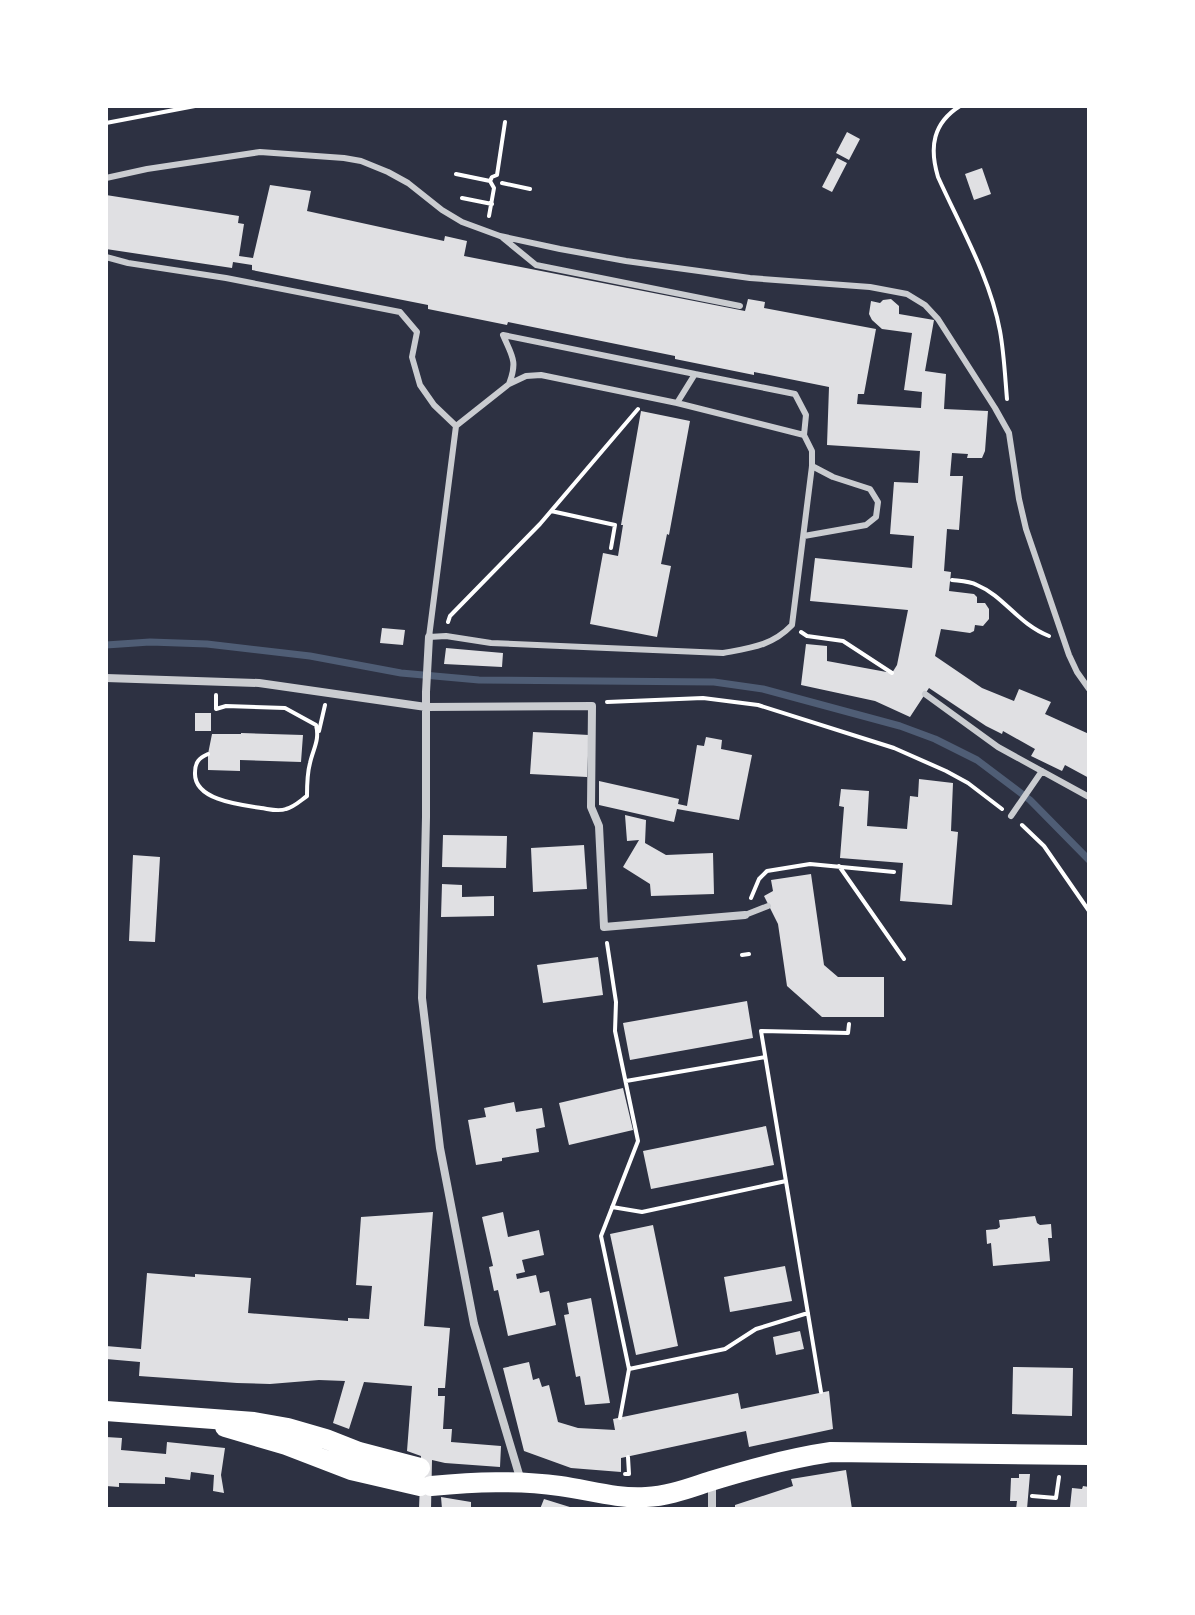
<svg xmlns="http://www.w3.org/2000/svg" width="1195" height="1615" font-family="'Fira Sans Condensed',sans-serif">
  <style>
    .lines { fill: none; stroke-linecap: round; stroke-linejoin: round }
    .stream { stroke: #4f5d75; stroke-width: 7 }
    .building { fill: #e0e0e3 }
    .path { stroke: #fff; stroke-width: 4 }
    .service { stroke: #caccd0; stroke-width: 6 }
    .minor { stroke: #caccd0; stroke-width: 8 }
    .primary { stroke: #fff; stroke-width: 20 }
  </style>
  <rect width="100%" height="100%" fill="#2d3142"/>
  <g class="lines">
    <path class="stream" d="M106,645l44,-3 57,2 103,12 91,17 78,7 235,2 49,7 137,37 35,13 42,21 53,40 59,60"/>
  </g>
  <path class="building" d="M847,132l13,7 -11,21 -13,-7z
    M837,158l10,5 -15,29 -10,-5z
    M982,168l9,26 -17,6 -9,-26z
    M270,185l41,6 -4,20 137,30 1,-5 22,5 -3,15 281,55 3,-12 17,3 -1,6 112,21 -12,65h-6l-1,10 64,4 1,-16 -18,-2 8,-57 -30,-4 -10,-9 -3,-6 2,-13 9,2 3,-3 8,-1 8,7v8l35,6 -9,51 21,3 -2,35 44,2 -3,40 -3,7h-15l1,-4 -16,-1 -2,23h13l-4,54 -12,-1 -3,42 7,1 -2,19 25,3 3,3v6h8l4,6v10l-6,7 -8,-1 -1,6 -4,2 -29,-4 -6,27 47,32 32,13 5,-12 32,13 -6,12 44,20v44l-24,-13 -3,6 -31,-15 4,-7 -32,-18 -1,3 -16,-8 -57,-38 -19,29 -35,-16 -74,-16 5,-41 21,2v15l65,12 5,-8 11,-55 -98,-9 5,-43 97,10 2,-32 -24,-2 4,-52 24,1 2,-32 -93,-6 2,-58 -75,-15v3l-79,-16v-3l-167,-34 -1,3 -79,-16v-4l-176,-35v-5l-19,-3 -1,6 -126,-19v-54l133,21 -1,7 6,1 -5,32 14,2z
    M641,411l49,10 -21,114 -2,-1 -6,30 10,2 -14,71 -67,-13 13,-71 15,3 5,-31h-2z
    M382,628l23,2 -2,15 -23,-2z
    M446,648l57,5 -1,14 -58,-3z
    M195,713h16v18h-16z
    M533,732l56,3 -2,42 -57,-3z
    M241,733l62,2 -2,27 -61,-2v11l-32,-1v-16l4,-20h29z
    M706,737l16,3 -1,9 31,6 -13,65 -62,-11 -3,13 -75,-17v-24l80,18 -1,5 9,2 10,-61 7,1z
    M919,779l34,4 -2,48 7,1 -6,73 -52,-4 3,-38 -63,-5 4,-51 -5,-1 2,-17 28,2 -2,35 40,3 3,-33 8,1z
    M625,815l21,5 -1,23 21,12 47,-2 1,41 -63,2 -1,-12 -27,-17 16,-27 -12,1z
    M443,835l64,1 -1,32 -64,-1z
    M584,845l3,44 -54,3 -2,-44z
    M133,855l27,2 -5,85 -26,-1z
    M811,874l13,91 14,12h46v40h-62l-35,-31 -9,-62 -14,-28 9,-5 -2,-11z
    M442,884l20,1v12l32,-1v20l-53,1z
    M598,957l5,38 -60,8 -6,-38z
    M747,1001l6,37 -123,22 -7,-37z
    M623,1088l10,42 -64,15 -10,-42z
    M514,1102l2,10 26,-4 3,19 -9,2 3,23 -37,6v3l-26,4 -8,-45 18,-3 -2,-9z
    M766,1126l8,39 -123,24 -8,-38z
    M433,1212l-9,114 26,2 -5,60h-7v8h7l-2,33h9l-1,13 50,4 -1,21 -55,-4 -13,-3 -1,49h-12l2,-53 -14,-5 5,-65 -48,-4 -15,47 -16,-6 12,-42 -26,-1 -49,4 -33,-1 -98,-7 1,-14 -34,-3v-13l35,3 6,-76 48,4v-3l56,4 -3,35 100,8v-3l21,1 3,-33 -16,-1 5,-68z
    M503,1212l5,25 31,-7 5,25 -22,5 3,12 -9,2 1,5 19,-4 4,18 9,-2 7,34 -48,11 -10,-46 -4,1 -5,-24 4,-1 -11,-49z
    M1035,1216l2,7 3,2 11,-1 1,14h-4l2,23 -57,5 -2,-23 -4,1 -1,-14 11,-1 3,-2 -1,-7z
    M653,1225l25,121 -42,9 -26,-121z
    M785,1266l7,35 -62,11 -6,-35z
    M591,1298l19,105 -25,2 -5,-29 -4,1 -12,-62 5,-1 -2,-11z
    M800,1331l4,18 -28,6 -3,-18z
    M529,1362l4,18 6,-2 3,9 7,-2 9,37 20,6 37,2 -2,-11 125,-26 3,16 88,-18 4,38 -84,18 -3,-16 -125,27v14l-50,-4 -47,-17 -21,-83z
    M1013,1367l60,1 -1,48 -60,-2z
    M106,1437l16,1 -1,12 45,4 1,-12 58,6 -4,27 3,18 -11,-2 1,-16 -23,-3 -1,8 -25,-3v7l-46,-1v4l-13,-1z
    M846,1470l6,39h-117v-4l58,-19 -2,-7z
    M1019,1474h11l-3,35h-11l1,-8h-7l1,-23h8z
    M1083,1486l6,1v22l-19,-2 2,-19 10,1z
    M441,1497l30,5v7h-29z
    M544,1499l29,9v1h-33z"/>
  <g class="lines">
    <path class="path" d="M960,106c-27,17 -31,41 -22,71 22,49 52,100 62,154 4,22 5,45 7,68
      M106,123l89,-17
      M456,174l34,7
      M502,183l28,6
      M462,198l30,6
      M489,216l5,-28 -4,-7 2,-4 5,-2 8,-53
      M551,511l64,14 -4,23
      M952,580c8,1 17,1 25,5 27,11 41,39 72,51
      M448,622l2,-6 90,-92 98,-115
      M801,632l6,4 36,5 49,32
      M607,702l96,-4 55,7 136,43 52,23 22,12 34,26
      M319,731l6,-26
      M208,754c-9,4 -13,8 -13,19 -1,27 45,32 66,35 8,1 17,4 25,1 8,-2 14,-8 21,-13 0,-11 0,-22 3,-33 3,-14 10,-23 6,-38l-31,-17 -59,-2 -10,3v-14
      M1022,825l22,21 45,65
      M839,866l65,93
      M751,898l8,-19 8,-8 43,-7 84,8
      M607,943l9,59 -1,29 23,110 -37,95 28,133 -9,49
      M742,955l7,-1
      M626,1081l139,-24
      M612,1207l30,5 144,-31
      M629,1369l96,-20 31,-20 52,-16
      M821,1392l-60,-361 87,2 1,-9
      M625,1474h4l-1,-17
      M1032,1496l24,2 3,-21"/>
    <path class="service" d="M106,178l41,-9 113,-17 84,6 17,3 27,11 20,11 34,27 20,12 38,14 60,13 66,12 124,17 120,9 37,7 18,11 13,14 57,89 14,25 10,66 7,30 43,126 8,17 12,17
      M503,238l33,27 204,41
      M106,257l22,6 98,15 174,34 17,20 -5,25 8,28 14,20 22,21
      M541,375l136,28 127,32 8,16v15l-20,159c-20,21 -42,23 -69,28l-232,-10 -45,-7 -17,1 27,-211 53,-42 17,-8z
      M509,384c9,-23 3,-28 -6,-49l192,39
      M677,403l18,-29 100,20 11,21 -2,20
      M804,536l62,-11 10,-8 2,-15 -8,-13 -37,-12 -21,-11
      M925,694l73,53 91,50
      M1011,816l31,-45
      M745,915l23,-9"/>
    <path class="minor" d="M429,637l-3,55v125l-4,181 18,150 34,176 47,157
      M106,678l153,5 167,24 166,-1 -1,101 8,19 5,101 141,-12
      M712,1482v27"/>
    <path class="primary" d="M106,1411l148,11 34,6 38,11 33,13 61,16
      M225,1427l61,18 65,25 69,16
      M431,1486c44,-4 86,-6 129,0 29,4 57,13 86,11 23,-1 43,-9 65,-16 39,-12 79,-23 120,-29l258,3"/>
  </g>
  <rect width="1195" height="1615" fill="none" stroke="#ffffff" stroke-width="216"/>
</svg>
